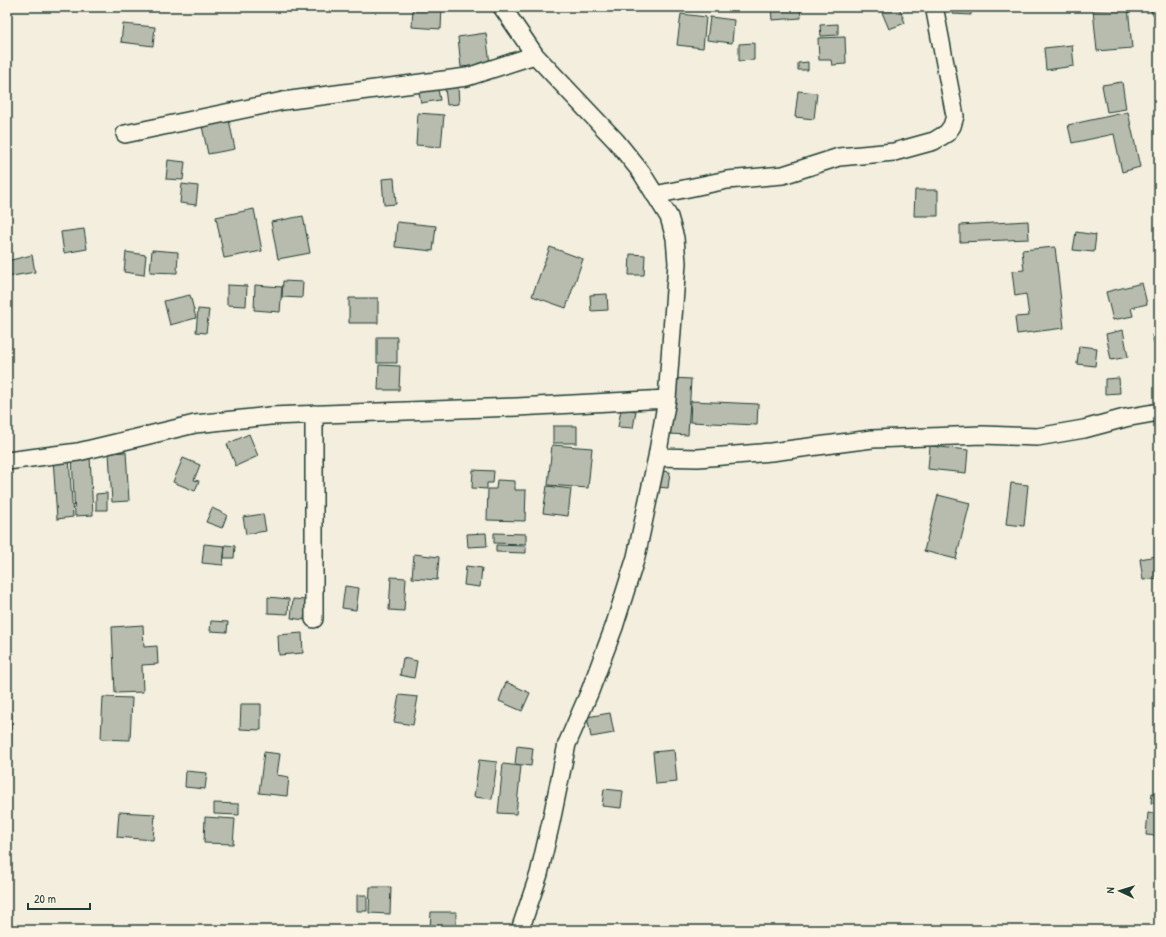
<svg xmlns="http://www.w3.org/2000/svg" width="1166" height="937" font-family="'Patrick Hand',sans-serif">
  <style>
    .building { fill: #b8bcae; stroke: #1f3d34 }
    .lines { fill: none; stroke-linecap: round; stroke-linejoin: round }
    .minor-casing { stroke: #1f3d34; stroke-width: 20 }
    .minor { stroke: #fcf5e5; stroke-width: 17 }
  </style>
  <rect width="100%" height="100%" fill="#f3eede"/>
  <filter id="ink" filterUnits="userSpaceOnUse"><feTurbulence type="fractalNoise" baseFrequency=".025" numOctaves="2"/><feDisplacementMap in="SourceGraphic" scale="8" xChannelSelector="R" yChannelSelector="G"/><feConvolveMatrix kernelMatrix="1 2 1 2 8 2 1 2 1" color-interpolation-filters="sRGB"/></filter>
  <g filter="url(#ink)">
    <path class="building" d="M413,7h29l-1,22 -29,-2z
      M771,7h29l1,11 -29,2z
      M888,7h11l6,16 -16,6 -8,-19z
      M952,7h19v8l-19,-1z
      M1120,7h8l4,41 -35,3 -4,-41z
      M1150,7h9v6l-7,1z
      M681,14l25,3 -3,31 -26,-3z
      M710,17l24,3 -2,23 -25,-3z
      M123,24l32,3 -2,19 -32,-4z
      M838,24v11l-17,1 -1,-11z
      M486,33l4,31 -29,3 -3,-30z
      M845,37l1,27 -14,1 -1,-5h-12l-1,-22z
      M754,43v17l-15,1v-17z
      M1072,45l2,21 -28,4 -2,-22z
      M808,62v8h-10v-7z
      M1122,82l4,27 -19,3 -5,-27z
      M458,87l1,17 -12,1 -2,-17z
      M438,89l2,11 -19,3 -2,-11z
      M798,91l19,2 -3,26 -19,-2z
      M1128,112l12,55 -18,5 -8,-38 -42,9 -4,-18z
      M418,113l26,2 -3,32 -25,-2z
      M229,120l6,29 -27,5 -6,-28z
      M168,160l17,2 -2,18 -17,-1z
      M394,178l2,26 -12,1 -2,-26z
      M182,184l16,2 -2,19 -16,-2z
      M915,190h23v26h-24z
      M254,209l8,42 -38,7 -8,-41z
      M303,216l7,37 -32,6 -7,-37z
      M1028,221l1,18 -69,3v-17z
      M397,222l39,4 -3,25 -38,-4z
      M84,229l3,20 -23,4 -3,-21z
      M1076,232l20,3 -2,17 -21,-2z
      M550,247l33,12 -17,49 -34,-12z
      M1055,247l9,81 -47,6 -2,-17 14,-1 -3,-22 -11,2 -3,-25 12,-1 -2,-20z
      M152,250l26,2 -1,21 -27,-1z
      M126,252l20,3 -2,20 -20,-3z
      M630,254l15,1 -1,20h-15z
      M32,255l3,17 -28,5v-16z
      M283,281l20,1 -1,16 -20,-1z
      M1142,283l5,21 -16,4 2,8 -20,4 -7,-28z
      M227,285l20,1 -1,20 -19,-1z
      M255,285l27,2 -2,25 -26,-2z
      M607,294l1,16 -17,1 -1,-16z
      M190,295l6,23 -26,7 -6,-24z
      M349,298h29v25h-29z
      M198,309l11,1 -3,23 -10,-1z
      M1123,330l5,27 -17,3 -5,-26z
      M1159,333v17l-3,1 -4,-16z
      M377,337h20v26h-20z
      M1079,346l18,2 -2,18 -18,-2z
      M379,365l21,1 -1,24h-21z
      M672,378l19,1 -3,56 -19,-1z
      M1119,378l1,15 -15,1v-15z
      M691,401l67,3 -1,21 -67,-3z
      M621,409l15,2 -3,17 -15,-1z
      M553,426h24v17h-24z
      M249,434l9,22 -22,10 -9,-22z
      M552,445l40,3 -4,40 -40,-3z
      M930,446l38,4 -2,23 -38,-4z
      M126,452l3,49 -17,1 -3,-49z
      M90,456l3,59 -18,1 -3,-59z
      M53,458h16l4,59 -16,2z
      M183,458l17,7 -6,15 5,1 -4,10 -22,-9z
      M473,470l21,1 -1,12h-6v6l-15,-1z
      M660,471l10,1 -2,16 -10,-1z
      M497,480l18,1v9h11l-1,31 -38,-1 1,-31h8z
      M1011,483l17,2 -4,41 -18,-2z
      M547,486l24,3 -3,27 -25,-3z
      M107,493v17h-11v-16z
      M938,495l32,8 -14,56 -32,-8z
      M212,508l15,7 -5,13 -16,-6z
      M263,514l3,17 -20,3 -3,-17z
      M486,533l1,13 -19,1 -1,-13z
      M494,533l32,1v10l-32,-1z
      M204,544l21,2 -2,19 -21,-2z
      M225,545l10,1 -1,12h-10z
      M496,545l30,1v7l-30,-1z
      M414,554l25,3 -2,23 -25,-2z
      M1157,556l2,22 -16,2 -3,-21z
      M466,566l16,2 -2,19 -16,-2z
      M391,577l15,1 -2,33 -15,-1z
      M345,586l14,2 -3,22 -14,-2z
      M268,597l21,2 -1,15 -20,-1z
      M293,599l13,1 -2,20 -13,-2z
      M211,621l17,1 -1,10 -17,-1z
      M143,625l1,22 13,-1 1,18 -16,1 1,27 -28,1 -3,-66z
      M302,633l1,20 -24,2 -1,-20z
      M403,658l14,3 -3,17 -14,-3z
      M506,682l24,11 -8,18 -23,-10z
      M399,695l19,2 -5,28 -19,-3z
      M103,697l29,1 -2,42 -29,-1z
      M241,704h20v26l-21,-1z
      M610,713l4,20 -23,4 -4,-20z
      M7,714h5l-1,50h-4z
      M517,746l16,2 -2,18 -16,-2z
      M674,750l3,32 -21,2 -3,-32z
      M264,752l16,2 -3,21 12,2 -2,19 -28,-3z
      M479,760l18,2 -5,37 -18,-2z
      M503,764l18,2 -5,48 -18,-1z
      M186,771l21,2 -2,16 -20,-2z
      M604,789l19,2 -2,17 -19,-2z
      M1152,793l7,1 -1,10 -7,-1z
      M214,803l25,1v11l-25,-1z
      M119,812l36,2 -2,26 -36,-3z
      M1148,813l11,1 -1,22 -12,-1z
      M205,817l30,2 -2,25 -29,-1z
      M370,887h21l-1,27 -21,-1z
      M357,895h10v16h-10z
      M431,912h25v18h-26z"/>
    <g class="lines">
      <defs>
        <path id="minor" d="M502,7l33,48 81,86 25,31 28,45 6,21 2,25 -10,136 -10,58 -21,100 -22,70 -24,64 -23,53 -16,78 -12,52 -19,56
          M125,134l158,-33 184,-24 68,-22
          M655,195l72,-15 56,-5 56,-18 55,-5 40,-11 13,-8 5,-7 3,-10 -20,-105
          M314,414v205
          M657,457l41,1 73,-6 101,-13 111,-4 54,2 47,-8 41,-11 34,-6
          M7,461l71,-9 117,-28 75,-8 247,-9 150,-8"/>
      </defs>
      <use href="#minor" class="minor-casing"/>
      <use href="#minor" class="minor"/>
    </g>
  </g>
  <rect width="1166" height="937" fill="none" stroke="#fcf5e5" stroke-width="24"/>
  <rect x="12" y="12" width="1142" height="913" fill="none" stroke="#1f3d34" stroke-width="1.5" filter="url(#ink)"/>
  <g transform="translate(1120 891) rotate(274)" stroke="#fcf5e5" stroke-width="3" paint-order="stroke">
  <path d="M0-3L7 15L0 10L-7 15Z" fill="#1f3d34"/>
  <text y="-6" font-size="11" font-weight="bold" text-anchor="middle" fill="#1f3d34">N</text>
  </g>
  <path d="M28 903v6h62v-6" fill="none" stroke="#1f3d34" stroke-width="2"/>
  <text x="34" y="903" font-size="12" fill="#1f3d34" stroke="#fcf5e5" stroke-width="3" paint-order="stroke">20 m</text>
</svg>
